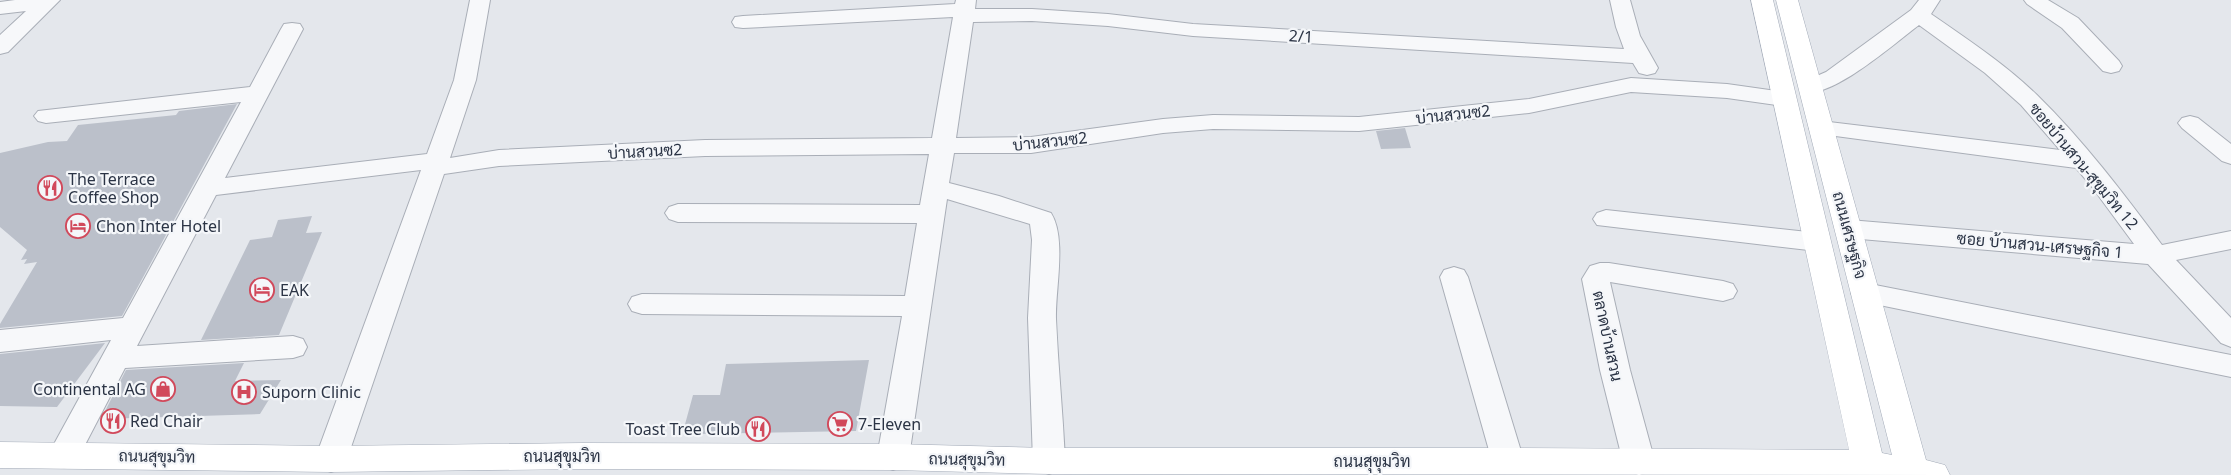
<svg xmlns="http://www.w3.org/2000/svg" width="2231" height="475" font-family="'Noto Sans',Sarabun,sans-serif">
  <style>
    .building { fill: #bbc0ca }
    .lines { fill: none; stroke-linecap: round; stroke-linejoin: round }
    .minor-casing { stroke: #a9aeb7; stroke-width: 2 }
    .major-casing { stroke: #a3abb8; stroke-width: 1 }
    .minor { fill: #f7f8fa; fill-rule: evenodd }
    .major { fill: #fff; fill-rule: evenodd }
    .labels { text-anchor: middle; stroke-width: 4.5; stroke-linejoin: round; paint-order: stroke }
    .street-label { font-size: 16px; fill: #2b3445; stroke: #f4f6f9 }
    .poi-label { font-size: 16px; fill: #2b3445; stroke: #f4f6f9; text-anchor: start }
  </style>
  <rect width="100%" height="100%" fill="#e4e7ec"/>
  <path class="building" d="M237,104l-115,212 -122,12v-4l37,-62 -13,2 3,-5 -6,1 6,-10 -27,-23v-74l48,-11 19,-1 11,-16 98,-10 3,-4z
    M1405,128l6,20 -30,1 -5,-18z
    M312,216l-6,17 16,-1 -43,103 -78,5 49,-100 22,-3 6,-17z
    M105,343l-48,64 -57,-1v-52z
    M869,360l-13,71 -159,3 1,-6h-14l9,-33h27l6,-31z
    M244,363l-9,18 46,-1 -21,34 -159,5 25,-49z"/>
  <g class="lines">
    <defs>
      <path id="minor" d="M15,0h45l-52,52 -8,2v-19l26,-24 -26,3v-12z
        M470,0h20l-14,80 -26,78 49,-8 206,-10 227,-2 21,-121 -210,11 -8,-1 -3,-5 3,-5 8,-1 212,-12 1,-4h20l-1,9h57l76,5 85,10 431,25 -8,-22 -6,-27h20l10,36 18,32 -3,5 -8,2 -8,-2 -6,-10 -440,-27 -85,-10 -76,-5 -59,1 -17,116 75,-1 132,-18 50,-4 146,2 170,-18 102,-21 96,6 57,8 8,2 4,5 -4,5 -8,2 -57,-8 -96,-6 -102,21 -170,18 -146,-2 -50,4 -132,20h-77l-5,30 50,13 52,17c16,25 4,77 5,106 2,47 7,95 9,142l-5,9 -11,4 -11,-4 -5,-9 -5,-143 4,-78 -2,-16 -83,-25 -38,258 -5,9 -11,4 -11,-4 -5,-9 25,-141 -260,-2 -10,-3 -4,-7 4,-7 10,-3 263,2 12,-73 -239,-1 -9,-3 -4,-6 4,-6 9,-3 242,1 9,-51 -224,2 -206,10 -55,8 -97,285 -5,9 -11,4 -11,-4 -5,-9 106,-289 -205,25 -79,151 156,-10 10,3 4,8 -4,8 -10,3 -168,10 -50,96 -11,4 -11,-4 -5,-9 63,-115 -111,12v-22l123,-12 118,-216 -195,21 -8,-2 -4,-5 4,-5 212,-24 31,-58 3,-5 8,-1 8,1 3,5 -78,149 202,-24 27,-74z
        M1919,0h21l-9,14c36,25 74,50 106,81 47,46 86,98 125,150l69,-14v18l-55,11 55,58v29l-10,-4 -73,-79 -299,-26 -9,-3 -4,-6 4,-6 9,-3 285,24 -42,-57 -16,-19 -263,-35 -4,-5 4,-5 8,-2 239,29 -39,-45 -36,-32 -66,-48c-24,18 -87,74 -116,67l-3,-5 3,-5 23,-10 85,-62z
        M2024,0h24l30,18 41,43 3,5 -3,5 -8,2 -8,-2 -41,-43 -35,-24z
        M2190,116l8,2 33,26v20l-9,-3 -40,-33 -4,-5 4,-5z
        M1606,210l211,23 9,3 4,6 -4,6 -9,3 -220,-26 -4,-6 4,-6z
        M1600,263h9l114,18 10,3 4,7 -4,7 -10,3 -113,-19 20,88 25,92 -5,9 -11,4 -11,-4 -5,-9 -23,-92 -18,-91 8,-13z
        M1454,267l10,3 4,7 56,184 -5,9 -11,4 -11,-4 -5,-9 -52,-184 4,-7z
        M1865,283l366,72v22l-376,-77 -4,-7 4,-7z"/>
      <path id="major" d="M1751,0h22l109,453 10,2 -116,-455h22l128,460 19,5 5,10 -901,-1 -156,-4 -310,-1 -252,3 -331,-4v-26l331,4 252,-3 310,1 156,4h459l341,2z"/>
    </defs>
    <use href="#minor" class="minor-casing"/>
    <use href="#major" class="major-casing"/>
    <use href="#minor" class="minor"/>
    <use href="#major" class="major"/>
  </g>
  <defs>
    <symbol id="restaurant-ring" viewBox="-11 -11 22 22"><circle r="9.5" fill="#f4f6f9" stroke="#d1495b" stroke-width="1.5"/><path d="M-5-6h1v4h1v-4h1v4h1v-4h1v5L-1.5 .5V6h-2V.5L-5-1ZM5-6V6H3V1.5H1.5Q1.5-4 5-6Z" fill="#d1495b"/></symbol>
    <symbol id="hotel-ring" viewBox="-11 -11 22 22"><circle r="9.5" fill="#f4f6f9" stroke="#d1495b" stroke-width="1.5"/><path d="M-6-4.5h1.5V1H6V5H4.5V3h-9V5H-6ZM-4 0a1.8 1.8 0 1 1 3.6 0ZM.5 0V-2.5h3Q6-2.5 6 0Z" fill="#d1495b"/></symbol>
    <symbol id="shop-ring" viewBox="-11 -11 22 22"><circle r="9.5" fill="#f4f6f9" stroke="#d1495b" stroke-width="1.5"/><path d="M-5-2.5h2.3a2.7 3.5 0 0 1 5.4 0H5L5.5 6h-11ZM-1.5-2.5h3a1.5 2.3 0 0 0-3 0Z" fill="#d1495b"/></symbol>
    <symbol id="hospital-ring" viewBox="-11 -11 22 22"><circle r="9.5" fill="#f4f6f9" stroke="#d1495b" stroke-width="1.5"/><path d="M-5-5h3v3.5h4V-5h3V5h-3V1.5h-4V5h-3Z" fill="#d1495b"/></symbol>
    <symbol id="supermarket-ring" viewBox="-11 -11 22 22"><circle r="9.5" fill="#f4f6f9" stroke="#d1495b" stroke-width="1.5"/><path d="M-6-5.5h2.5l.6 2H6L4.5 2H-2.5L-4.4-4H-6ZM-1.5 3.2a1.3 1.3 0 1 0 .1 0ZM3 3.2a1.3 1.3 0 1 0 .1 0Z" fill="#d1495b"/></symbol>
  </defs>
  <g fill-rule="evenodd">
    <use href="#restaurant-ring" x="36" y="174" width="28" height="28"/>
    <use href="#hotel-ring" x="64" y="212" width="28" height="28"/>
    <use href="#hotel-ring" x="248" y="276" width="28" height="28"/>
    <use href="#shop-ring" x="149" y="375" width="28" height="28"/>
    <use href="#hospital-ring" x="230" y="378" width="28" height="28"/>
    <use href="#restaurant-ring" x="99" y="407" width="28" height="28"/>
    <use href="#supermarket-ring" x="826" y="410" width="28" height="28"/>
    <use href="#restaurant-ring" x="744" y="415" width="28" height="28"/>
  </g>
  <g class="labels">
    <g class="street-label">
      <text transform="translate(1301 36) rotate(3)" y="6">2/1</text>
      <text transform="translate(1453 114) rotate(-6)" y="6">บ่านสวนซ2</text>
      <text transform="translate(1050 141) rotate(-6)" y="6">บ่านสวนซ2</text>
      <text transform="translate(645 151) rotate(-3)" y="6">บ่านสวนซ2</text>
      <text transform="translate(2084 166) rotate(50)" y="6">ซอยบ้านสวน-สุขุมวิท 12</text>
      <text transform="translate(1850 235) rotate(75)" y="6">ถนนเศรษฐกิจ</text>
      <text transform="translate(2040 245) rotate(5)" y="6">ซอย บ้านสวน-เศรษฐกิจ 1</text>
      <text transform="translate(1608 336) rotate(78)" y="6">ตลาดบ้านสวน</text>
      <text transform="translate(157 456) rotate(1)" y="6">ถนนสุขุมวิท</text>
      <text x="562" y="462">ถนนสุขุมวิท</text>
      <text transform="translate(967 459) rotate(1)" y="6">ถนนสุขุมวิท</text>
      <text x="1372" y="467">ถนนสุขุมวิท</text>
    </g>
    <g class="poi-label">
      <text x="68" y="185">The Terrace<tspan x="68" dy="18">Coffee Shop</tspan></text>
      <text x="96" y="232">Chon Inter Hotel</text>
      <text x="280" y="296">EAK</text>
      <text x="146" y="395" text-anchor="end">Continental AG</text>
      <text x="262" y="398">Suporn Clinic</text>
      <text x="130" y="427">Red Chair</text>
      <text x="858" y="430">7-Eleven</text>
      <text x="740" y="435" text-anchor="end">Toast Tree Club</text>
    </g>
  </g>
</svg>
